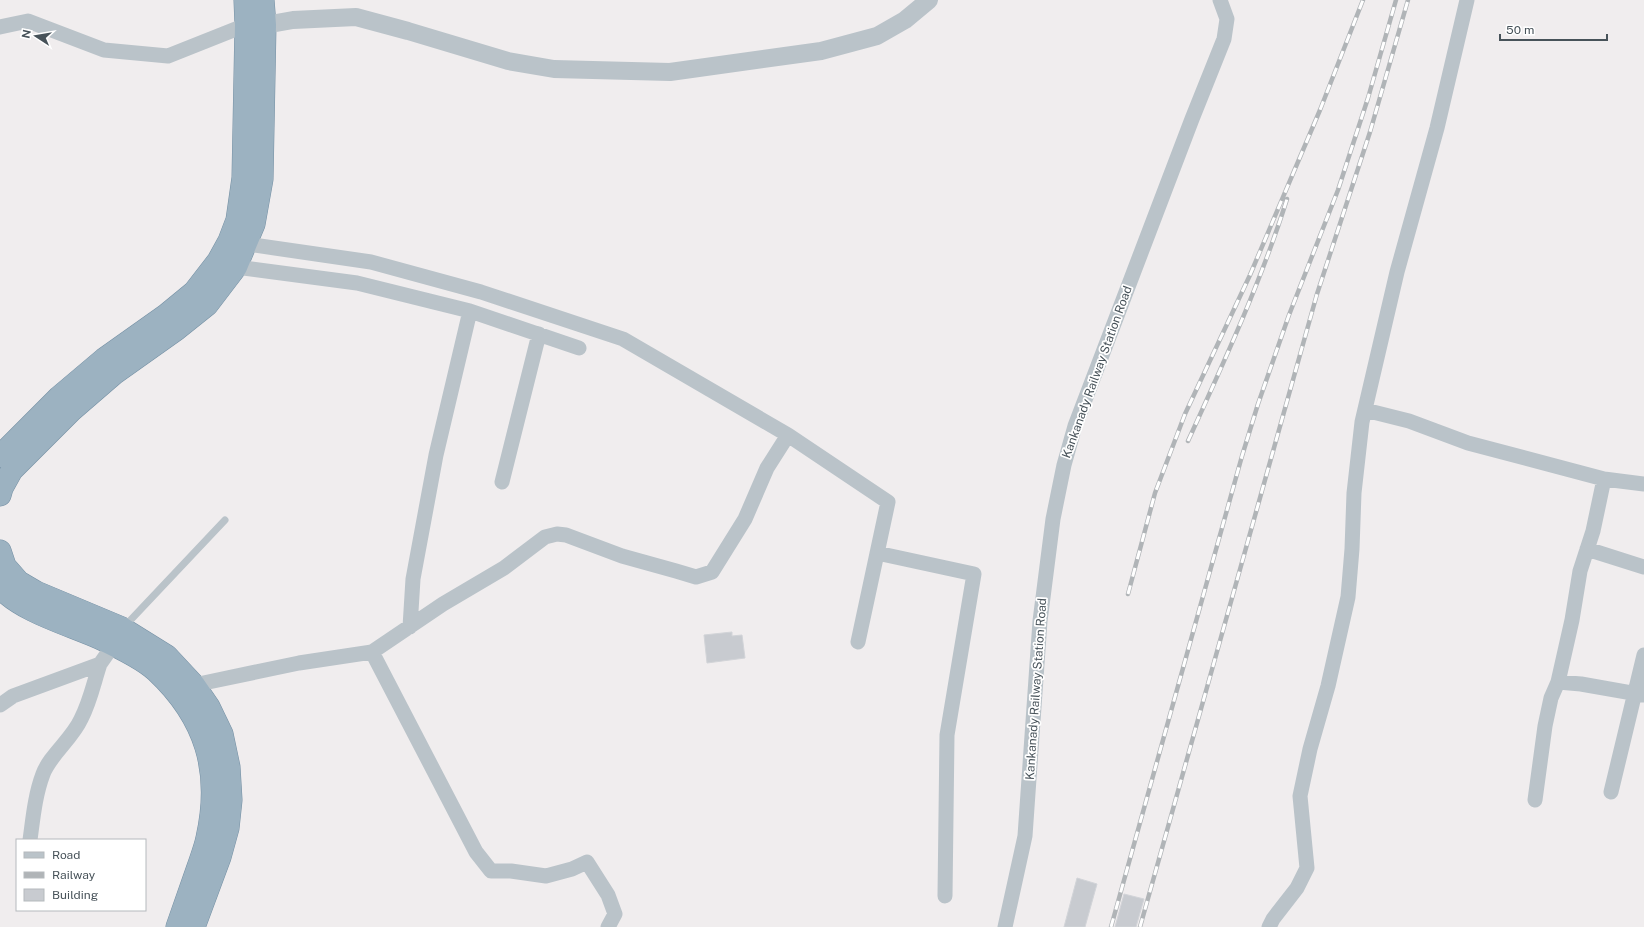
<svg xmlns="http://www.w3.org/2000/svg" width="1644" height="927" font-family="'Public Sans',sans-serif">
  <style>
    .building { fill: #c8cbd0; stroke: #d2d4d8 }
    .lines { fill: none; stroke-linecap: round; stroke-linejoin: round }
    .trunk-casing { stroke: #7590a4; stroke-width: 23 }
    .service { stroke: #bac3c9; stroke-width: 7 }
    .minor { stroke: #bac3c9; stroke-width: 15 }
    .tertiary { stroke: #bac3c9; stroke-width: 18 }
    .trunk { stroke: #9cb2c1; stroke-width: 22 }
    .rail-casing { stroke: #b0b4b7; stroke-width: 4.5 }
    .rail { stroke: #fff; stroke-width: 3; stroke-dasharray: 9; stroke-linecap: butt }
    .labels { text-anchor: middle; stroke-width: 3.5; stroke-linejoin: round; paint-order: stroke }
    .street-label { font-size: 12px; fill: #475259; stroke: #fff }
  </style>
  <rect width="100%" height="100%" fill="#f0edee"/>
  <path class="building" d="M732,632v4l10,-1 3,23 -38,5 -3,-28z
    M1077,878l20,6 -12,43h-21z
    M1124,894l20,5 -8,28h-21z"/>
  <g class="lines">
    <defs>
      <path id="trunk" d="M0,456l59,-59 45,-38 62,-44 28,-23 24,-31 11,-20 8,-21 6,-42 3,-153 -1,-25
        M0,495l2,-7 10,-18 59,-59 44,-38 62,-44 30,-24 29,-38 18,-43 8,-45 3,-154 -2,-25
        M0,551l5,15 14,16 17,10 86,36 45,28 27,29 15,22 13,27 7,33 2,33 -3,28 -8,29 -26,70
        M0,587c20,24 70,38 99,51 15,7 45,22 57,33 50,47 66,100 51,167 -2,10 -6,20 -9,29 -7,20 -14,40 -21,60"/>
    </defs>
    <use href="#trunk" class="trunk-casing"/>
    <path class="service" d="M124,627l101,-107"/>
    <path class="minor" d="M0,27l28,-6 76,29 64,6 78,-31
      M247,244l124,18 110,30 142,47 165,96 100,67 -30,140
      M236,267l121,16 113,28 -34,144 -23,124 -3,48
      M470,311l109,37
      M1365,410l44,11 59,22 136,36 40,5
      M502,482l37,-148
      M1587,549l57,18
      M877,553l97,21 -27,161 -2,161
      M372,652l104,200 15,19h20l35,5 26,-7 15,-7 21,33 7,19 -7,13
      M1558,682l23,2 63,11
      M194,685l105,-22 73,-11 71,-48 61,-36 41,-31 12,-3 9,1 56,21 54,15 20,6 16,-5 33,-53 22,-51 21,-33
      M0,705l13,-9 87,-32 14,-20
      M1611,792l33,-137
      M1535,800l10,-74 6,-28 7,-16 14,-62 8,-49 13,-40 11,-52
      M30,840c3,-22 5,-45 13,-66 7,-19 29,-35 38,-55 9,-17 13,-37 19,-55
      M1005,927l20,-91 15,-215 13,-102 11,-54 11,-39 117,-307 32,-80 3,-20 -7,-19
      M1269,927l4,-8 24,-31 10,-20 -7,-72 10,-47 18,-63 20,-89 4,-48 2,-56 8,-71 35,-150 40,-144 30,-128"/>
    <path class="tertiary" d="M252,25h13l28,-5 63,-3 52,14 100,30 46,8 116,3 151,-21 56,-15 28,-16 24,-20"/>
    <use href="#trunk" class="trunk"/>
    <defs>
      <path id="rail" d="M1188,441c36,-79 73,-159 99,-242
        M1128,594l27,-101 30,-79 65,-139 70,-165 43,-110
        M1111,927l131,-471 16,-52 31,-89 49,-125 30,-92 28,-98
        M1140,927l177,-633 53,-162 38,-132"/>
    </defs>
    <use href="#rail" class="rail-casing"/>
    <use href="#rail" class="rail"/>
  </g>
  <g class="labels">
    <g class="street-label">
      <text transform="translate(1097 372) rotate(-70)" y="4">Kankanady Railway Station Road</text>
      <text transform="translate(1036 689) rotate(-86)" y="4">Kankanady Railway Station Road</text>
    </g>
  </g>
  <rect x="16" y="839" width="130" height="72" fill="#ffffff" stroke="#b5babd"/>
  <rect x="24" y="852" width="20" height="6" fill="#bac3c9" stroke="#b5babd"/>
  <text x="52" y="859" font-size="12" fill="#475259">Road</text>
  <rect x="24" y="872" width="20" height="6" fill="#b0b4b7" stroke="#b5babd"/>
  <text x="52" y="879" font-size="12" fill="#475259">Railway</text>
  <rect x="24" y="889" width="20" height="12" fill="#c8cbd0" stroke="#b5babd"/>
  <text x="52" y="899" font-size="12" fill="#475259">Building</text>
  <g transform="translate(36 36) rotate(282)" stroke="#ffffff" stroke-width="3" paint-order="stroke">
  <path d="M0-3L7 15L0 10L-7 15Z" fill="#475259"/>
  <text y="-6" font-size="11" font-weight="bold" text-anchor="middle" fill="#475259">N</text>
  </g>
  <path d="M1500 34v6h107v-6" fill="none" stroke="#475259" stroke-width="2"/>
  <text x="1506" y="34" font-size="12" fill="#475259" stroke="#ffffff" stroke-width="3" paint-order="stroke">50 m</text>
</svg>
